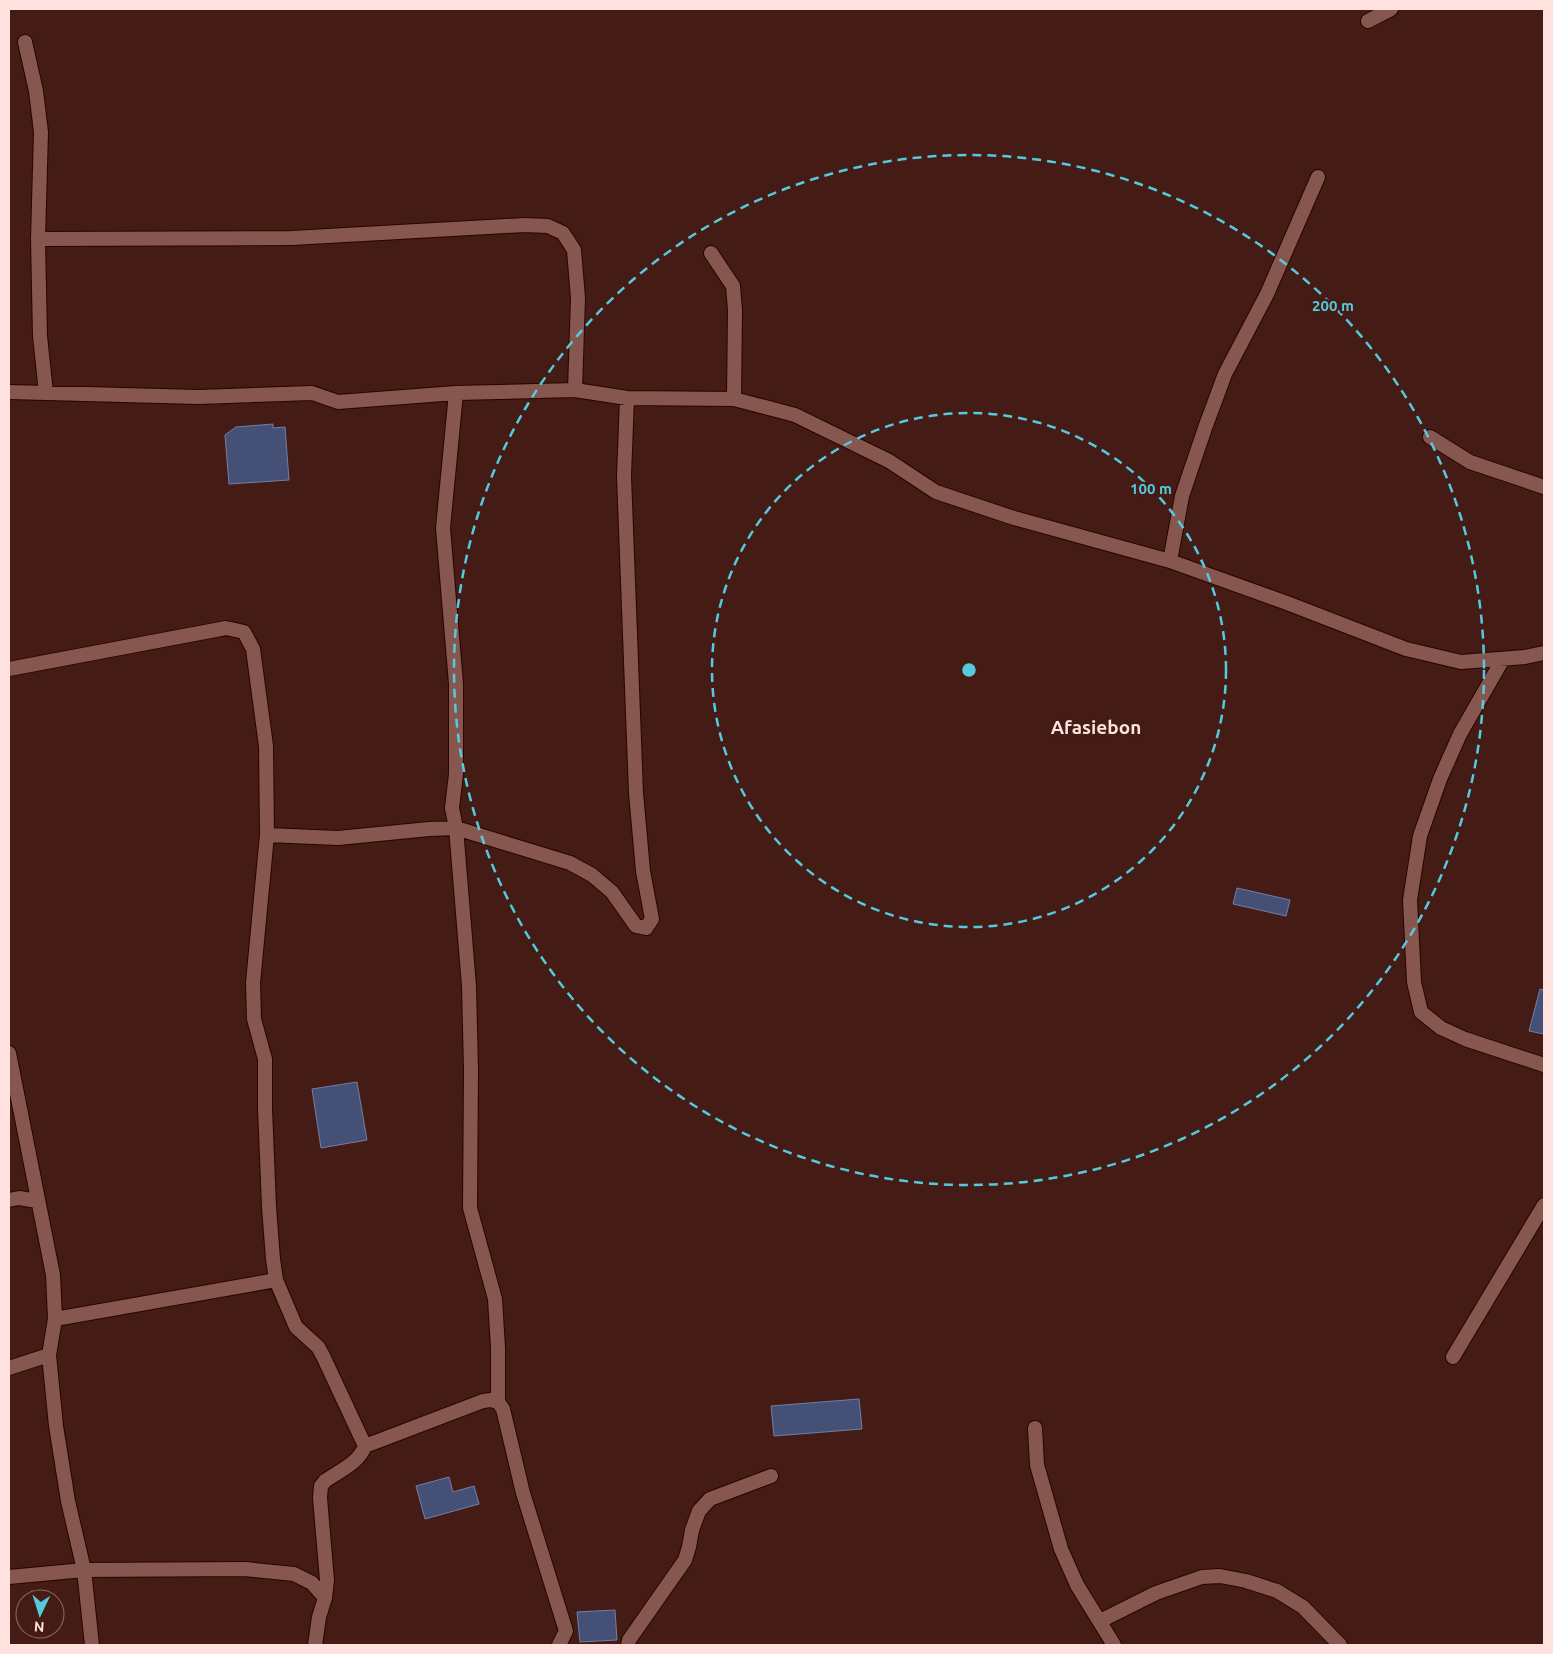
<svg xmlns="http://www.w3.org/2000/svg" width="1553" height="1654" font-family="Ubuntu,sans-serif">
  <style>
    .building { fill: #455076; stroke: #727fa8 }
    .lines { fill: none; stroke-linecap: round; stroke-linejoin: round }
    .minor-casing { stroke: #290401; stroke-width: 16 }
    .minor { stroke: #86574e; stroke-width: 14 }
    .ring { fill: none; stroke: #55cade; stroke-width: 2.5; stroke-dasharray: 9 6 }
    .labels { text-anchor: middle; stroke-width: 5; stroke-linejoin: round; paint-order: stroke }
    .quarter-label { font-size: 19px; font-weight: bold; fill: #ffe2dd; stroke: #441c15 }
    .centre { fill: #55cade; stroke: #441c15; stroke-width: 2.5 }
    .ring-label { font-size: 15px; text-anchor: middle; font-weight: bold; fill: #55cade; stroke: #441c15; stroke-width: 5; stroke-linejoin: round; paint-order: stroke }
  </style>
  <rect width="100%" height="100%" fill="#441c15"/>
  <path class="building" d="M273,424v4l12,-1 4,53 -60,4 -4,-49 11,-8z
    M1237,888l53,12 -4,16 -53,-12z
    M1540,989l4,1v44l-15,-3z
    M357,1082l10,58 -46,8 -9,-59z
    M859,1399l3,30 -88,7 -3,-30z
    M449,1477l4,15 21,-6 5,18 -54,15 -9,-33z
    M615,1610l2,30 -37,2 -3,-30z"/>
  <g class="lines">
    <defs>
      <path id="minor" d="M1368,21l23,-12
        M25,42l11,49 5,41 -3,107
        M711,253l22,33 2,24 -1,89
        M9,392l190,5 113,-4 26,9 118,-9 119,-3 52,8 107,1 61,16 94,46 47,31 78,26 156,43 117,42 119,46 55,13 64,-5 19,-4
        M46,393l-6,-57 -2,-97 254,-1 232,-13 24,1 15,7 11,17 4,48 -3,92
        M1430,437l40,25 74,25
        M1170,561l12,-65 23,-68 20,-54 42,-80 51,-117
        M1503,659l-43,75 -20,45 -20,57 -10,64 4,82 7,30 20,16 24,11 79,26
        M9,669l217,-41 18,4 9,17 13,97 1,89 -14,148 1,36 11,40v49l4,99 4,52 3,21 20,47 22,20 5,9 42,90c-6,17 -26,25 -40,35l-4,5 -1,12 7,82 -2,18 -6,19 -4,28
        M267,835l71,3 91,-9 27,-1 -4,-20 4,-34v-90l-13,-156 13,-135
        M9,1053l44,222 2,44 -6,36 7,71 12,75 16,69 8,75
        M9,1200l10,-2 18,3
        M55,1319l221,-39
        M1453,1357l91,-152
        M9,1368l40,-13
        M498,1402v-54l-3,-49 -25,-91 1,-138 -2,-84 -13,-158 114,35 22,12 20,17 24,34 10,2 6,-9 -9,-48 -7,-78 -12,-317 3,-78
        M1035,1428l2,37 24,84 16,36 37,60
        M365,1446l118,-45 8,-1 7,2 5,7 20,84 43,138 -7,14
        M9,1577l75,-7 161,-1 49,5 18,9 13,15
        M1100,1621l56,-28 46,-16 18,-1 26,5 31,10 26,16 37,38
        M628,1645l1,-5 56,-80 4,-13 3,-17 7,-19 11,-12 61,-23"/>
    </defs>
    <use href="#minor" class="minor-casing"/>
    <use href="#minor" class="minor"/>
  </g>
  <g class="ring">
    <circle cx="969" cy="670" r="257"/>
    <circle cx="969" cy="670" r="515"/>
  </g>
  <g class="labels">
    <g class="quarter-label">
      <text x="1096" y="734">Afasiebon</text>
    </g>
  </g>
  <circle cx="969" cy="670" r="8" class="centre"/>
  <g class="ring-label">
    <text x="1333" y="311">200 m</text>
    <text x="1151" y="494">100 m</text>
  </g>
  <rect width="1553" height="1654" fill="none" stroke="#ffe2dd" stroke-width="20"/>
  <g transform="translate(40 1614) rotate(184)"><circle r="24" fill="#441c15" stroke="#8f6b65"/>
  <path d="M0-4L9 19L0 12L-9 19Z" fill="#55cade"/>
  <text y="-8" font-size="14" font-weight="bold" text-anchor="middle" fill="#ffe2dd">N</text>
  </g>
</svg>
